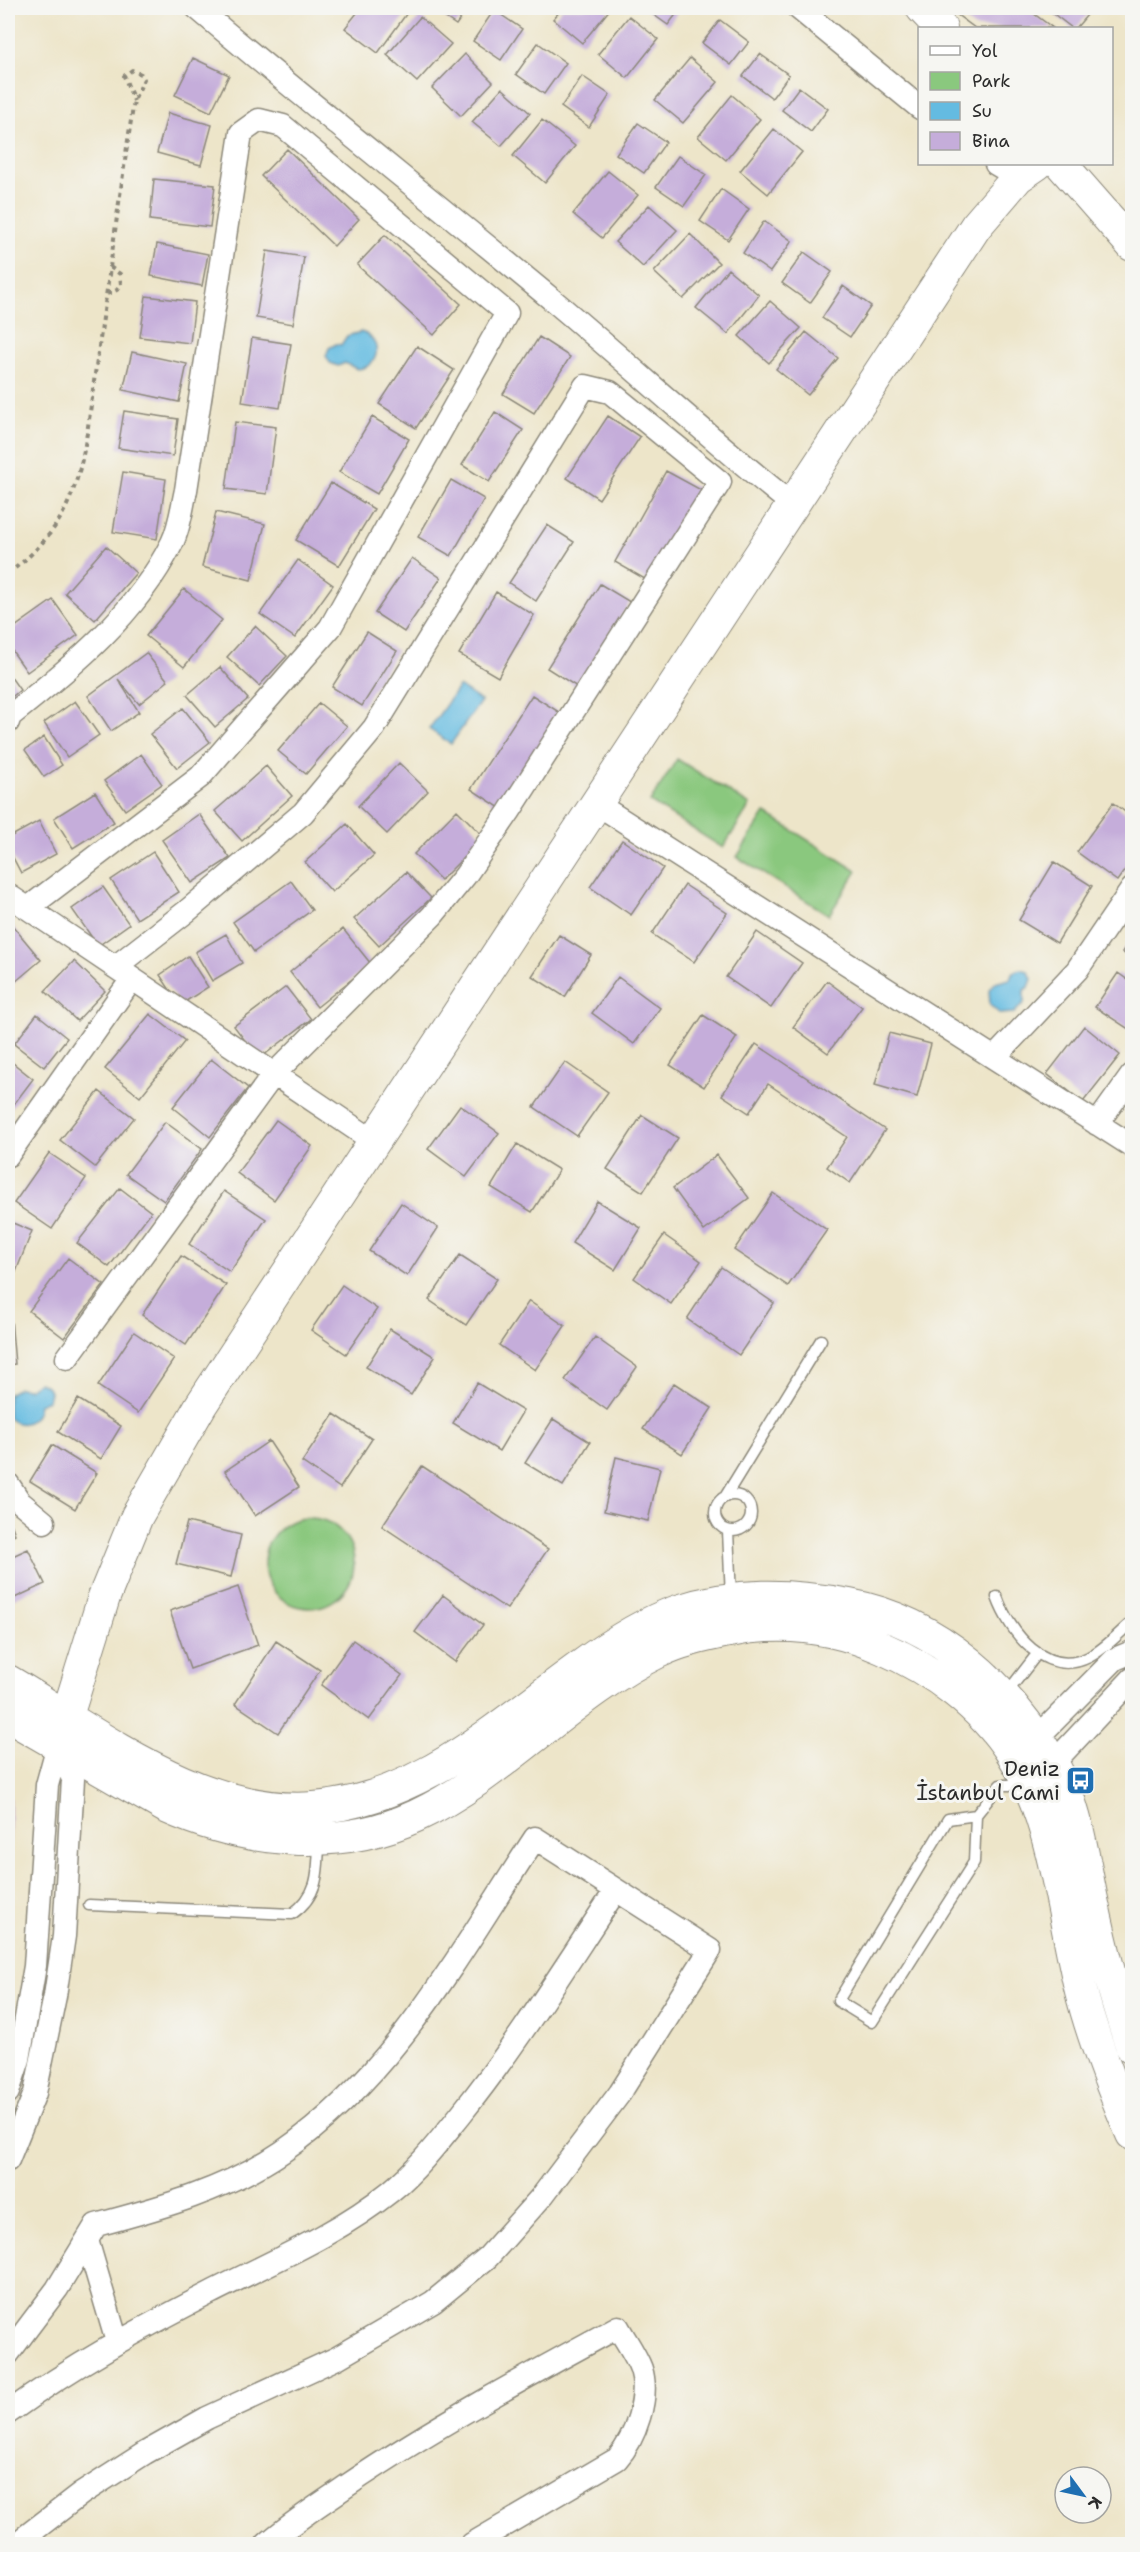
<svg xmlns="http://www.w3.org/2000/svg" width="1140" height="2552" font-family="'Shantell Sans',sans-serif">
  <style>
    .green { fill: #8ac87e; stroke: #5a7a54; stroke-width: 1.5 }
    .water { fill: #64bbe1; stroke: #487386; stroke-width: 1.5 }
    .building { fill: #c5adda }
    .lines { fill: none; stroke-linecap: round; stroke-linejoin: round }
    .lane-casing { stroke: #8c887a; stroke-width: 13 }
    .street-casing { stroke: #8c887a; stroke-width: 25 }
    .secondary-casing { stroke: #8c887a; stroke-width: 34 }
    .path { stroke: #8c887a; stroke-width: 4; stroke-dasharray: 4.5 4.5; stroke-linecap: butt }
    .lane { stroke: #fff; stroke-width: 10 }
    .street { stroke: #fff; stroke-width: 22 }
    .secondary { stroke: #fff; stroke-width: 32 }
    .labels { text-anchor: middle; stroke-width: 6; stroke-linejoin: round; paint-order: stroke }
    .poi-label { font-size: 21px; fill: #2b2b2b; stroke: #f6f6f2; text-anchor: end }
  </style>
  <rect width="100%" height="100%" fill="#f6f6f2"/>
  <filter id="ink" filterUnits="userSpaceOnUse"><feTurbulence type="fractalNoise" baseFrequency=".0167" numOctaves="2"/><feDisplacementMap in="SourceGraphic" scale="12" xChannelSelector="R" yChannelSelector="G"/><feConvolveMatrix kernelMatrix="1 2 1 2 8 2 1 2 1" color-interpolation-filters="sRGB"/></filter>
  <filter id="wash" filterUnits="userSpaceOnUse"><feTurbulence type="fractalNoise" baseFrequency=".008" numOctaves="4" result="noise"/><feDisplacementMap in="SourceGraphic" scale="24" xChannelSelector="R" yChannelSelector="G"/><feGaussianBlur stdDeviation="1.35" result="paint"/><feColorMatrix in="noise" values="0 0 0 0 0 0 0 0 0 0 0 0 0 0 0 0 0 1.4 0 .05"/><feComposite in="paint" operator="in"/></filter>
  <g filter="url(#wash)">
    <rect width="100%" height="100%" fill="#ede5c9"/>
    <path class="green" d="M677,759l73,46 -27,43 -73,-46z
      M765,813l92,58 -28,44 -92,-58z
      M264 1563a45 45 0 1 1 90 0a45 45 0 1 1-90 0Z"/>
    <path class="water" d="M361,332c23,7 19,36 -4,37l-12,-6 -7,3 -8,-3 -4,-7 3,-8 7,-4 5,1 6,-9z
      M459,686l22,15 -30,43 -22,-15z
      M1020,969l8,2 4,8 -3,8 -5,3v13l-10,10 -14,1 -10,-9 -1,-15 6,-7 15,-4 2,-6z
      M39,1382l9,5 2,5 -2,8 -9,4c-1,18 -18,25 -31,14v-24l10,-6 11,1z"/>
    <g id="blocks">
      <path class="building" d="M361,8h38l8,5 -29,40 -33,-25z
        M431,8h37l-12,17z
        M563,8h48l-29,35 -29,-24z
        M644,8h37l-13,17z
        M961,8h65l27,20h-78l-19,-14z
        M1046,8h47l-17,20h-4z
        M494,10l28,19 -21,31 -28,-19z
        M629,16l29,23 -31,39 -29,-24z
        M420,17l31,27 -34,38 -30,-27z
        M720,20l29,22 -18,23 -29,-22z
        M538,43l28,20 -22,31 -28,-20z
        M465,54l28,28 -32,34 -29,-28z
        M760,54l29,21 -17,23 -29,-22z
        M193,58l36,17 -18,37 -36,-17z
        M690,58l28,24 -35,41 -28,-23z
        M582,76l28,19 -21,32 -28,-20z
        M799,87l29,22 -17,23 -29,-22z
        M502,88l28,25 -29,33 -29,-24z
        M732,95l28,24 -34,41 -28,-23z
        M168,113l44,12 -11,40 -44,-12z
        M542,120l33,26 -30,37 -32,-27z
        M638,123l28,19 -22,31 -28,-19z
        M774,129l28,23 -34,42 -28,-23z
        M287,149l72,70 -25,27 -73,-70z
        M678,156l28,19 -22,31 -28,-19z
        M608,171l30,24 -36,43 -29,-24z
        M154,179l61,6 -5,42 -60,-7z
        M721,189l28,20 -21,31 -28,-19z
        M649,205l28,25 -34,37 -28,-25z
        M764,221l28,20 -22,31 -27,-19z
        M690,234l29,29 -36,36 -29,-27z
        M385,235l76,69 -27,31 -77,-70z
        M157,244l51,10 -6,32 -51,-10z
        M267,251l37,6 -11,67 -37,-6z
        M804,252l28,20 -22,31 -28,-20z
        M728,269l31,26 -31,39 -32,-26z
        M843,286l28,20 -21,31 -28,-19z
        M146,296l49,6 -5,41 -50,-6z
        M770,301l31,27 -32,35 -30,-27z
        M806,332l32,26 -30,37 -32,-26z
        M539,337l31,20 -36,56 -31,-19z
        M252,338l39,6 -11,64 -38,-6z
        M417,346l37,24 -38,58 -37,-24z
        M132,352l55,12 -8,38 -56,-12z
        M124,411l54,8 -5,37 -55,-8z
        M495,412l28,18 -34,52 -27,-17z
        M608,416l32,21 -41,62 -32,-21z
        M372,417l37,22 -32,55 -38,-22z
        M235,422l41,5 -9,67 -41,-5z
        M666,471l35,19 -51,92 -35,-20z
        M123,472l43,7 -9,60 -44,-7z
        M451,480l33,19 -33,57 -33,-19z
        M331,483l43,26 -35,57 -43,-26z
        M216,512l49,12 -14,56 -49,-13z
        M547,525l27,17 -38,59 -27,-18z
        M106,546l30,27 -41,47 -30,-27z
        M412,558l29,20 -37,54 -29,-19z
        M298,560l35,25 -38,53 -35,-24z
        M600,584l30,18 -53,85 -30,-19z
        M184,589l38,31 -38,47 -38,-31z
        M496,592l38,23 -36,62 -39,-23z
        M53,600l25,35 -51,37 -19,-27v-13z
        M255,626l32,30 -28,30 -32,-29z
        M367,632l30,19 -35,55 -30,-19z
        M146,653l22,28 -29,23 -21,-25 21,33 -28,19 -23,-35z
        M220,667l28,32 -33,28 -28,-32z
        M8,673l12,17 -12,10z
        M532,695l30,19 -62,94 -29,-19z
        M75,701l24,34 -32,22 -23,-34z
        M319,703l28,23 -41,48 -28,-23z
        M183,708l27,34 -33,26 -27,-34z
        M44,737l18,28 -18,12 -19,-27z
        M141,754l21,30 -37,26 -21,-29z
        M399,763l29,28 -41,43 -29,-28z
        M266,766l26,30 -50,45 -27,-30z
        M95,792l19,30 -41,26 -19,-30z
        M1113,803l19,14v43l-15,21 -40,-29z
        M457,810l27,27 -43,43 -27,-26z
        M199,814l31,44 -38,25 -30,-43z
        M39,821l17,33 -35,19 -13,-25v-10z
        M347,824l27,31 -42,37 -27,-30z
        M622,840l41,28 -32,47 -41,-28z
        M153,852l26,40 -42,27 -26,-39z
        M1054,862l38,24 -35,57 -38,-23z
        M406,872l25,26 -52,48 -25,-27z
        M291,881l21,29 -58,42 -21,-30z
        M685,885l42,28 -33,49 -42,-28z
        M103,887l26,37 -31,22 -26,-37z
        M12,925l29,35 -33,28v-59z
        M343,929l28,35 -54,43 -27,-35z
        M757,932l45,31 -31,45 -45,-31z
        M226,934l16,29 -30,18 -17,-29z
        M559,935l32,20 -26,42 -33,-21z
        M1132,937v22l-10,-7z
        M188,956l20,31 -28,18 -20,-30z
        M74,961l31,30 -28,30 -32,-30z
        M1118,973l14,10v43l-2,4 -35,-23z
        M618,977l42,31 -26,36 -42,-31z
        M827,981l35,26 -34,46 -35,-26z
        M286,987l25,32 -52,40 -25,-33z
        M37,1014l30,24 -23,29 -30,-23z
        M150,1014l35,27 -45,56 -35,-28z
        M703,1015l34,22 -33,50 -34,-22z
        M1084,1026l36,29 -37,47 -36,-28z
        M889,1033l42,11 -14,53 -42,-12z
        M756,1044l129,86 -35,53 -23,-16 20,-30 -79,-53 -19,29 -27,-18z
        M8,1059l25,20 -25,33z
        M211,1059l37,29 -38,49 -37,-30z
        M565,1062l43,30 -31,44 -43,-29z
        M99,1091l35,27 -39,49 -35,-27z
        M460,1105l39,28 -33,44 -38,-28z
        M642,1115l36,23 -35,54 -36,-23z
        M276,1120l36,26 -38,54 -37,-27z
        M165,1122l37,27 -38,52 -38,-27z
        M517,1144l42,26 -27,42 -41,-25z
        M49,1153l37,25 -34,51 -38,-26z
        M717,1155l32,43 -45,33 -31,-43z
        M120,1188l31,24 -42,55 -32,-24z
        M224,1191l42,28 -36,53 -41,-28z
        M773,1193l54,37 -39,56 -54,-36z
        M597,1201l44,27 -26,42 -43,-27z
        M401,1203l37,25 -31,48 -38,-25z
        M8,1221l24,10 -24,61z
        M664,1235l37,26 -30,43 -37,-26z
        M460,1255l37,24 -31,46 -37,-25z
        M181,1256l45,29 -40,60 -44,-30z
        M68,1258l36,27 -40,53 -35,-27z
        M721,1267l53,36 -35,52 -52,-36z
        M342,1285l35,24 -31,45 -35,-24z
        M529,1301l36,25 -30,44 -36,-25z
        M8,1307h2l5,57 -7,1z
        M390,1329l45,28 -24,38 -45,-28z
        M134,1332l40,27 -36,54 -40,-27z
        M595,1337l42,30 -30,43 -42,-30z
        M477,1383l46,28 -24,40 -46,-28z
        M674,1383l38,25 -30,46 -39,-25z
        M78,1399l43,27 -20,33 -43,-27z
        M334,1414l38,25 -32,49 -38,-26z
        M553,1419l37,23 -27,44 -38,-23z
        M269,1441l30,46 -44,29 -30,-45z
        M52,1445l45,28 -22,36 -45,-28z
        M616,1457l44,11 -12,53 -44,-10z
        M422,1466l126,83 -41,60 -125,-83z
        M8,1515l7,19 -7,3z
        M187,1522l54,13 -10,42 -55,-13z
        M28,1549l17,35 -37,17v-43z
        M238,1587l20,58 -68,24 -20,-58z
        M443,1595l40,30 -28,37 -40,-30z
        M353,1640l49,35 -33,45 -48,-35z
        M276,1641l44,29 -42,63 -43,-29z
        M8,1798h3l-1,44 -2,-1z"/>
    </g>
  </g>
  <g filter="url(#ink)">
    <use href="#blocks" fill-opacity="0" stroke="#8c887a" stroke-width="1.5"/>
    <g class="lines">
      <defs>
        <path id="lane" d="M715 1513a18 18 0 1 1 36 0a18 18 0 1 1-36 0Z
          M725,1497l96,-157
          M728,1531l3,66
          M997,1597c13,36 49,82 92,60 16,-8 30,-24 43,-35
          M1006,1694l31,-40
          M976,1815l-2,47 -102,160 -34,-21 110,-182 28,-4 24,-30h25
          M89,1905l203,9c27,-19 26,-42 27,-72"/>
        <path id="street" d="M197,8c118,100 239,195 358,294 80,67 156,138 238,203
          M798,8l122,100
          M996,164l22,13
          M8,722l2,-6c62,-49 126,-101 162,-173 8,-16 10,-36 14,-53l55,-357 18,-13 24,6 224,187 -177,315 -130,149 -172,131
          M597,804l535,342
          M8,895l367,247
          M994,1058l83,-88 55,-81
          M1097,1124l35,-49
          M8,1155l124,-176
          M67,1358l207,-284 158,-158 33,-40 44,-64 211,-330 -110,-90 -25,-6 -211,342 -71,85 -116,98 -72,56
          M8,1484l12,18 24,20
          M1026,1749l89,-90 17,-7
          M1044,1773l88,-94
          M8,2092l11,-33 16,-93 12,-181 11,-40
          M8,2160l27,-67 20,-97 9,-60 9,-157 -15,-34
          M87,2240l30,102
          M8,2354l49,-65 39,-64c64,-17 130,-35 186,-73 113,-77 179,-202 253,-314l175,112 -90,143 -77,102 -55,62 -55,45 -96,56 -130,60 -62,35 -64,41 -65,50
          M8,2413c64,-47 132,-84 202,-120 63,-32 126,-58 181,-102 27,-22 49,-51 70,-77 57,-71 105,-149 155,-224
          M267,2544c25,-22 54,-40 81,-59 87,-59 178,-108 270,-158 7,13 18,28 23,42 9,28 -6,70 -24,90l-145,85"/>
        <path id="secondary" d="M922,8l19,20
          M1061,164l71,81
          M8,1681c91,53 194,136 306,127 105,-8 185,-83 267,-142 30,-22 62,-43 97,-55 57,-19 113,-17 171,-6 90,17 161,83 205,161 22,39 28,86 37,129 11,52 23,102 41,152
          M8,1716l158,91c78,35 170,46 250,9 88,-41 155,-122 242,-164 22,-11 47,-16 71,-21 52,-11 105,-4 153,17 51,22 100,58 130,105 42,66 50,159 68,234 12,50 32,100 52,147
          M58,1745l46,-148 33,-81 64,-111 775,-1179 42,-49 19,-13"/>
      </defs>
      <use href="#lane" class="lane-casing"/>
      <use href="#street" class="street-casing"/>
      <use href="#secondary" class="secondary-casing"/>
      <path class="path" d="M107,294l10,-4 4,-5 -1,-11 -10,-7
        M8,573c21,-14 43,-37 55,-60 23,-42 26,-99 33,-146 13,-89 24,-177 38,-266l10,-22 -3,-5 -9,-4 -8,6 10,25"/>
      <use href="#lane" class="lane"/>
      <use href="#street" class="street"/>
      <use href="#secondary" class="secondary"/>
    </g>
  </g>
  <defs>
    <symbol id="bus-square" viewBox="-11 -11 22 22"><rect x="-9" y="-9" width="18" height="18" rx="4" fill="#1f6fb2" stroke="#f6f6f2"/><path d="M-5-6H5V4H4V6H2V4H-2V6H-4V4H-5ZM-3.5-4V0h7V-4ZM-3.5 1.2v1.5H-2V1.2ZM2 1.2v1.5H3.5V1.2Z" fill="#fff"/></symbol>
  </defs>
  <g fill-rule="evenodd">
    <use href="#bus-square" x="1064" y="1764" width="33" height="33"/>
  </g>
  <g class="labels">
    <g class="poi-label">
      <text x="1060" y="1776">Deniz<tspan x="1060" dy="24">İstanbul Cami</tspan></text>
    </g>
  </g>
  <rect width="1140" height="2552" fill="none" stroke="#f6f6f2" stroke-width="30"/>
  <rect x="918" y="27" width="195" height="138" fill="#f6f6f2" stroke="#a5a5a2" stroke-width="1.5"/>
  <rect x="930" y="46" width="30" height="9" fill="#ffffff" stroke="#a5a5a2" stroke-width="1.5"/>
  <text x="972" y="57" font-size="18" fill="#2b2b2b">Yol</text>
  <rect x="930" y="72" width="30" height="18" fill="#8ac87e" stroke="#a5a5a2" stroke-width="1.5"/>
  <text x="972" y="87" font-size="18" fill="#2b2b2b">Park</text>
  <rect x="930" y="102" width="30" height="18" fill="#64bbe1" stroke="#a5a5a2" stroke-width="1.5"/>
  <text x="972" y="117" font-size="18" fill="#2b2b2b">Su</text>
  <rect x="930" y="132" width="30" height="18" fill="#c5adda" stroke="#a5a5a2" stroke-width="1.5"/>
  <text x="972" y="147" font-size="18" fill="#2b2b2b">Bina</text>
  <g transform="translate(1083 2495) rotate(123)"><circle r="28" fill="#f6f6f2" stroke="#a5a5a2" stroke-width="1.5"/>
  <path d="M0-4.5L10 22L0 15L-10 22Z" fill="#1f6fb2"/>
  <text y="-9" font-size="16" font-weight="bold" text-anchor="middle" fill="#2b2b2b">K</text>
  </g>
</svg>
